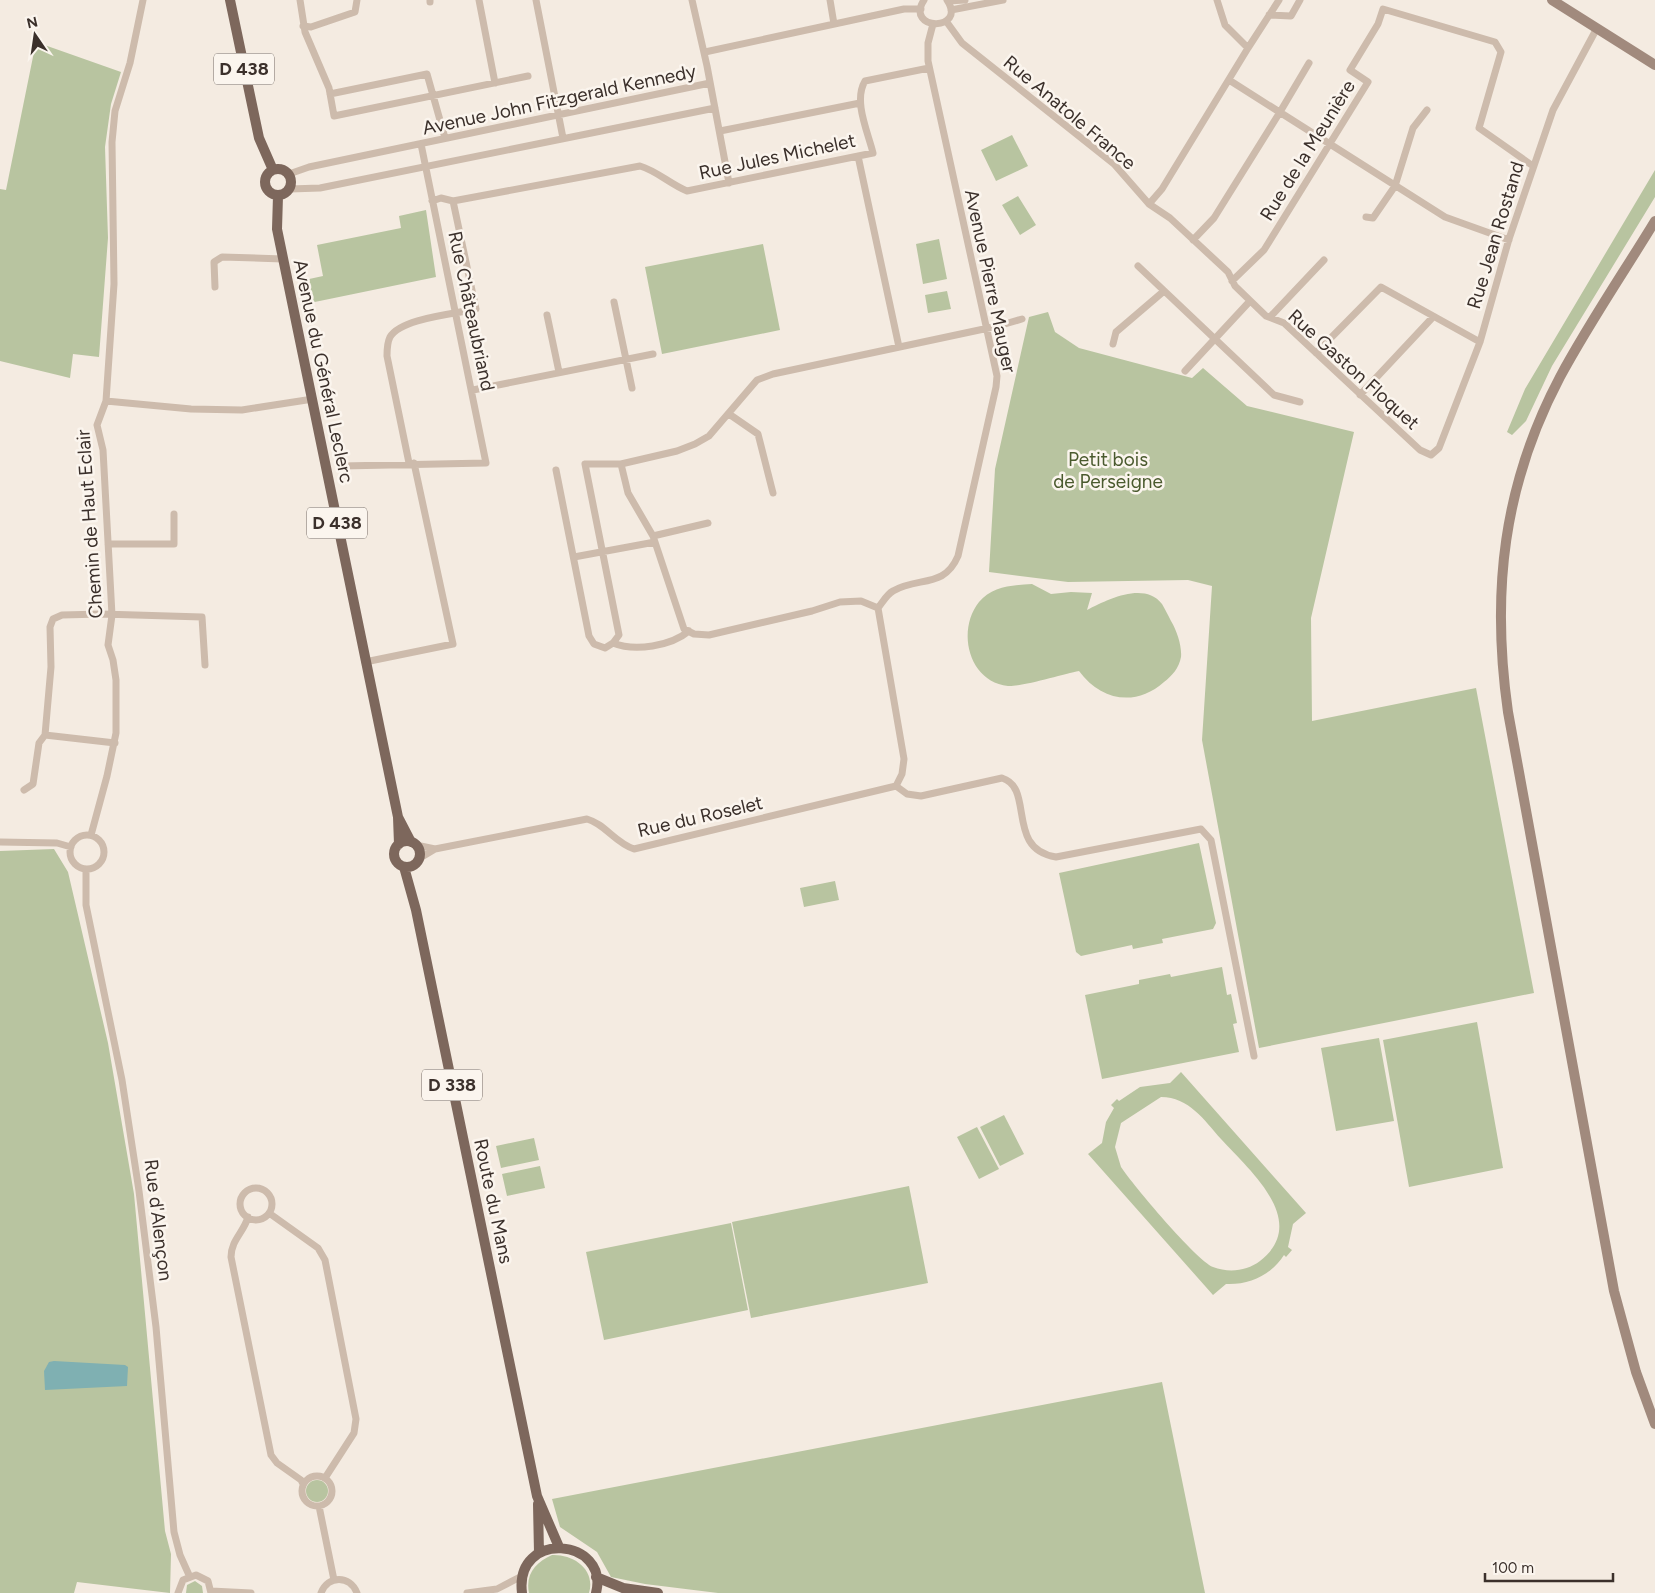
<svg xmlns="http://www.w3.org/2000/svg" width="1655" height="1593" font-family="Figtree,sans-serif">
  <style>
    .green { fill: #b8c4a0; fill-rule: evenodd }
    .water { fill: #7fb0b2 }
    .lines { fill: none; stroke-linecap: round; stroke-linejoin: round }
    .minor { stroke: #cdbbac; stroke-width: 7 }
    .secondary { stroke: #a18a7d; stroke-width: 10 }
    .primary { stroke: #7d675c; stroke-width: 10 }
    .labels { text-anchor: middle; stroke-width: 5; stroke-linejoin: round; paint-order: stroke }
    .shield { fill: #fbf5ee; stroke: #756b66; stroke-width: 1 }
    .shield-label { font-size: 18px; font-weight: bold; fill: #3b302b }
    .street-label { font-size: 19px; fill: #3b302b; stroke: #fbf5ee }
    .park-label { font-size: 19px; fill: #4a5a2e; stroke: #fbf5ee }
  </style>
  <rect width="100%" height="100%" fill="#f4ebe1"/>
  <path class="green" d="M36,42l85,30 -10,32 -6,43 3,91 -9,119 -26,-3 -3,24 -70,-17v-172l6,1z
    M1012,135l16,31 -32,15 -15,-31z
    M1655,170v27l-103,169 -26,55 -14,14 -5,-3 18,-43z
    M1018,196l18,29 -16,10 -18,-30z
    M426,210l10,67 -131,27 -5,-23 23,-5 -6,-31 84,-17 -2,-12z
    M939,239l8,40 -24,5 -7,-40z
    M763,244l17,86 -118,24 -17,-87z
    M947,291l4,18 -23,4 -3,-18z
    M1048,312l7,20 24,16 113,30 11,-10 44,38 107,26 -43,186 1,103 164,-33 58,305 -275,55 -57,-308 10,-154 -24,-6 -120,2 -79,-10 6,-103 34,-152z
    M1032,584l19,10 20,-2 21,1 -5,17c20,-10 57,-29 75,-6 3,5 6,11 9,17 6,10 11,25 10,36 -2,11 -9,19 -17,25 -28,25 -63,19 -85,-11 -15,3 -58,16 -71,15 -39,-4 -52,-55 -29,-84 13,-16 34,-17 53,-18z
    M1199,843l17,80 -3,6 -51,10 1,4 -30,6 -1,-4 -51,11 -5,-4 -17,-79z
    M54,849l14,23 40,171 26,151 31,337 6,23 -1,39 -93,-11 -3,11h-74v-742z
    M835,881l4,19 -35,7 -4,-19z
    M1222,967l5,28 4,-1 6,29 -4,1 6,28 -137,27 -17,-84 54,-11v-4l31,-6 1,3z
    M1477,1022l26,146 -94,19 -26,-147z
    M1379,1038l15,83 -58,10 -15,-83z
    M1181,1072l125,141 -13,11 -5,23 4,3 -6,7 -2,-2c-13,20 -34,30 -58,29l-13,11 -125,-141 14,-11 4,-21 8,-14 -3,-3 6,-6 2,2 21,-14 30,-4zM1161,1097c28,0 43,23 60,42 27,30 90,82 39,122 -13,10 -31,12 -47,6 -17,-7 -80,-82 -92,-100l-6,-20 6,-24z
    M1004,1115l20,39 -24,12 -20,-39z
    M977,1127l22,42 -20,10 -22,-42z
    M534,1138l5,22 -38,8 -5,-22z
    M540,1166l5,22 -38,8 -5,-22z
    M909,1186l19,97 -177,35 -19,-96z
    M731,1223l17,87 -144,30 -18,-88z
    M1162,1382l43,211h-487l-73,-9 -34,-7 -14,-25 -37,-25 -8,-28z
    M306 1491a11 11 0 1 1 22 0a11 11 0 1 1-22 0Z
    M552,1555c21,-1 44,14 37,38h-60c-4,-19 7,-31 23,-38z
    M195,1581l7,5 1,7h-17l1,-8z"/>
  <path class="water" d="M54,1361l71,4 3,2 -1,19 -82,4 -1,-19 5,-9z"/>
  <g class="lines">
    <path class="minor" d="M300,0l5,32 24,56 5,28 194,-40
      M430,0v2
      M479,0l16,83
      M536,0l27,138
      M692,0l15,66 22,117
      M830,0l4,24
      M924,0c-20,31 44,32 23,0
      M948,1l17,-1
      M951,10l52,-10
      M1269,15l22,1 9,-16
      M946,21l16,22 152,121 35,40 13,-15 86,-141 -23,-23 -8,-25
      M303,26l8,1 44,-15 2,-12
      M1248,48l31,-48
      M705,52l199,-43h17
      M1229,80l216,137 64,23
      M330,94l97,-20 18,64
      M720,131l140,-28
      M858,156l41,191
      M289,174l20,-7 401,-84
      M290,189l30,-1 395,-80
      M453,201l187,-35c17,5 30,18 47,25l186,-38c-5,-21 -20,-52 -8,-72l64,-13
      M1149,204l21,14 58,54 7,14 31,30 18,7 136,127 11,5 8,-7 41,-106 29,-103 44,-129 44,-82
      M1366,217l7,1 22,-32 18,-58 14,-18
      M1193,240l21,-22 66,-106 29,-49
      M1138,266l136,129 26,7
      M1232,281l32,-31 104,-168 -18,-12 28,-46 5,-15 112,33 6,10 -22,76 54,38
      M215,287l-1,-25 8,-5 61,2
      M614,302l18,86
      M547,315l12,57
      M1270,317l54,-57
      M1113,344l3,-12 48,-41
      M1316,353l65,-66 99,55
      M1185,371l65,-70
      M473,390l180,-36
      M1360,395l73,-78
      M106,401l85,8 51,1 71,-11
      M729,414l29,20 15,59
      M409,463l-22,-107c0,-7 0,-13 3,-19 11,-19 65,-23 86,-28l-23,-108 -12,-3 -9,3
      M621,464l7,29 25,43 31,93 10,5 15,1 103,-24 28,-9 21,-1 17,7
      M342,466l144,-3 -65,-319
      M556,470l33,166 5,8 11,4 8,-5 6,-8 -34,-171h36l56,-13 18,-7 14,-8 48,-56 16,-6 225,-48 24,-7
      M653,536l55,-13
      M108,544h66v-30
      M574,557l81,-15
      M878,608c4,-5 9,-14 15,-17 25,-15 51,-2 65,-35l38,-169 1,-11 -69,-315v-18l5,-19
      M613,643c22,9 58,3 76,-12
      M365,662l88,-18 -39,-181
      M115,743l-70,-8 6,-68 -1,-40 3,-8 9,-4 40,-1 100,3 3,48
      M896,786l11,8 14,2 81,-18c33,10 3,71 54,79l145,-28 10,11 43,216
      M24,790l9,-6 6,-41 6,-8
      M91,835l16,-59 9,-43v-53l-3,-20 -5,-15 4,-30 -9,-165 -6,-25 9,-24 8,-117 -2,-142 3,-31 15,-48 13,-63
      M70 852a17 17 0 1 1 34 0a17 17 0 1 1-34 0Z
      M0,842l57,1 14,4
      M416,845l19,4
      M420,858l15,-9 152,-30c18,5 28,24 47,30l262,-63 6,-12 2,-15 -26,-151
      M86,869v36l36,175 17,111 17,136 18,205 6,23 9,20
      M240 1204a16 16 0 1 1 32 0a16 16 0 1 1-32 0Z
      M269,1213l49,35 7,12 31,159 -2,14 -29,45
      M248,1217c-4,15 -17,23 -17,40l40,198 6,8 24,17 2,4
      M302 1491a15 15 0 1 1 30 0a15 15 0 1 1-30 0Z
      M319,1506l15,74
      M211,1591l40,2
      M178,1593l5,-13 13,-5 12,6 3,12
      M321,1593c7,-18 29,-18 36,0
      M467,1593l30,-4 25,-13"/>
    <path class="secondary" d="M1552,0l103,65
      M1655,221c-31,51 -66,102 -95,156 -57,108 -69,215 -52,335l106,579 22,81 19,52"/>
    <path class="primary" d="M230,0l29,138 14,32
      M265 182a13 13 0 1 1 26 0a13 13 0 1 1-26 0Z
      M278,196l-1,33 121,588 1,27
      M398,817l13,25
      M394 854a13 13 0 1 1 26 0a13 13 0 1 1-26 0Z
      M404,867l12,43 121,586 22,51
      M538,1504l1,49
      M596,1577l27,11 35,5
      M522,1593c-8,-64 88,-55 74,0"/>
  </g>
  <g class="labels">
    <g class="shield">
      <rect x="214" y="53.5" width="60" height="31" rx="4"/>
      <rect x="307" y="507.5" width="60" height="31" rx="4"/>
      <rect x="422" y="1069.5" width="60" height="31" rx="4"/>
    </g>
    <g class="shield-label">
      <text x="244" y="75">D 438</text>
      <text x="337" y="529">D 438</text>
      <text x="452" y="1091">D 338</text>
    </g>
    <g class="street-label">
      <text transform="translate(559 99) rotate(-12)" y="7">Avenue John Fitzgerald Kennedy</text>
      <text transform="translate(1070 112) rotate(40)" y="7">Rue Anatole France</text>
      <text transform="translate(1307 150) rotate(-58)" y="7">Rue de la Meunière</text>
      <text transform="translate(777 156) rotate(-12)" y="7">Rue Jules Michelet</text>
      <text transform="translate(1495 235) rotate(-73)" y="7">Rue Jean Rostand</text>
      <text transform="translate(991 281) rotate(78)" y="7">Avenue Pierre Mauger</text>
      <text transform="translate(472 311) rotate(78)" y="7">Rue Châteaubriand</text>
      <text transform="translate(1354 369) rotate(42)" y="7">Rue Gaston Floquet</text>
      <text transform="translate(324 371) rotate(78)" y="7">Avenue du Général Leclerc</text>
      <text transform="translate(89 524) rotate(-94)" y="7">Chemin de Haut Eclair</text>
      <text transform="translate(700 816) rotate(-13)" y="7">Rue du Roselet</text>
      <text transform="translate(494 1201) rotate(78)" y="7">Route du Mans</text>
      <text transform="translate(159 1220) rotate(83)" y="7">Rue d'Alençon</text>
    </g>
    <g class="park-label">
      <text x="1108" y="466">Petit bois<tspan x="1108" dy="22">de Perseigne</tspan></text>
    </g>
  </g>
  <g transform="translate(35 35) rotate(347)" stroke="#fbf5ee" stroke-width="4" paint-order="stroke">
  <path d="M0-4L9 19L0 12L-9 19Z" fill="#3b302b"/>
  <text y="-8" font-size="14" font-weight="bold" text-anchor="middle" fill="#3b302b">N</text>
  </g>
  <path d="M1485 1573v8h128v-8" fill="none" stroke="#3b302b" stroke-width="2.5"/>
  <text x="1492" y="1573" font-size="15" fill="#3b302b" stroke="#fbf5ee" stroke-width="4" paint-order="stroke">100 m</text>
</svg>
